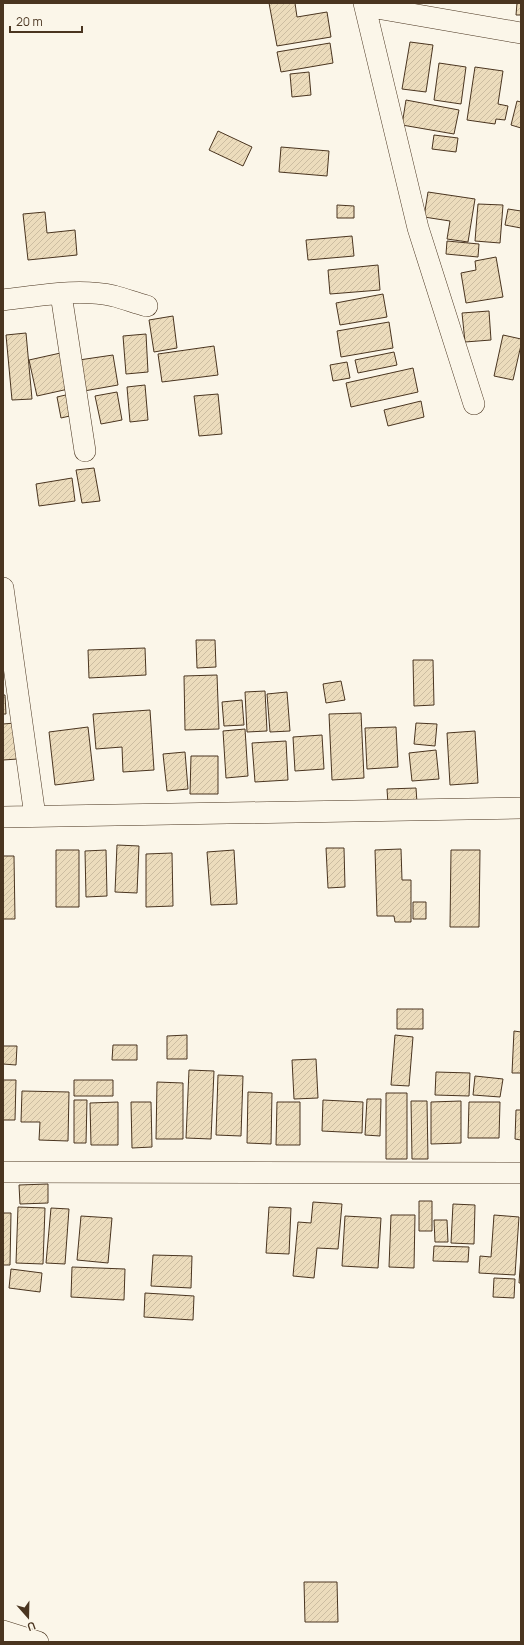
<svg xmlns="http://www.w3.org/2000/svg" width="524" height="1645" font-family="Manrope,sans-serif">
  <style>
    .building { fill: url(#building-hatch); stroke: #4a3520 }
    .lines { fill: none; stroke-linecap: round; stroke-linejoin: round }
    .minor-casing { stroke: #4a3520; stroke-width: 22 }
    .minor { stroke: #fbf6e9; stroke-width: 21 }
  </style>
  <defs>
    <pattern id="building-hatch" width="6" height="6" patternUnits="userSpaceOnUse"><rect width="6" height="6" fill="#ecdcbc"/><path d="M-1 1l2-2M0 6l6-6M5 7l2-2" fill="none" stroke="#ccbda1"/></pattern>
  </defs>
  <rect width="100%" height="100%" fill="#fbf6e9"/>
  <path class="building" d="M269,3h26l2,14 30,-5 4,25 -54,9z
    M517,3h4v12h-5z
    M410,42l23,3 -7,47 -24,-3z
    M330,43l3,20 -52,9 -4,-20z
    M439,63l27,4 -5,37 -27,-4z
    M475,67l28,4 -5,33 10,2 -3,14 -9,-1 -1,5 -28,-4z
    M309,72l2,23 -19,2 -2,-23z
    M406,100l53,10 -5,24 -52,-9z
    M517,101l4,1v26l-10,-3z
    M218,131l34,16 -9,19 -34,-16z
    M434,135l24,3 -2,14 -24,-3z
    M281,147l48,4 -2,25 -48,-4z
    M428,192l47,7 -7,43 -21,-3 3,-18 -26,-4z
    M478,204l25,1 -3,38 -25,-2z
    M337,205l17,1v12h-17z
    M508,209l13,2v17l-16,-3z
    M45,212l2,21 28,-3 2,25 -49,5 -5,-46z
    M352,236l2,20 -46,4 -2,-20z
    M447,241l32,3 -1,13 -32,-3z
    M496,257l7,40 -37,6 -5,-30 15,-3 -1,-9z
    M378,265l2,25 -50,4 -2,-24z
    M383,294l4,23 -47,8 -4,-22z
    M489,311l2,29 -26,2 -3,-29z
    M173,316l4,32 -23,4 -5,-32z
    M389,322l4,26 -52,9 -4,-26z
    M26,333l6,66 -20,1 -6,-65z
    M146,334l2,38 -22,2 -3,-38z
    M503,335l18,4v6l-8,35 -19,-4z
    M214,346l4,29 -56,7 -4,-28z
    M65,352l8,36 -36,8 -8,-36z
    M394,352l3,13 -39,8 -3,-13z
    M113,355l5,30 -34,6 -5,-31z
    M347,362l3,16 -17,3 -3,-16z
    M413,368l5,24 -67,15 -5,-24z
    M145,385l3,35 -18,2 -3,-35z
    M117,392l5,28 -21,4 -6,-28z
    M70,394l4,21 -13,3 -4,-21z
    M218,394l4,40 -23,2 -5,-40z
    M421,401l3,16 -36,9 -4,-16z
    M94,468l6,33 -18,2 -6,-33z
    M72,478l3,23 -36,5 -3,-22z
    M196,640h19l1,27 -19,1z
    M145,648l1,27 -57,3 -1,-28z
    M413,660h20l1,45 -20,1z
    M217,675l2,54 -34,1 -1,-54z
    M341,681l4,19 -19,3 -3,-19z
    M265,691l2,40 -20,1 -2,-40z
    M287,692l3,39 -20,1 -3,-38z
    M3,695h2l1,19h-3z
    M242,700l2,25 -20,1 -2,-24z
    M150,710l4,60 -31,2 -1,-25 -26,2 -3,-35z
    M361,713l3,65 -32,2 -3,-66z
    M15,723l3,36 -15,1v-36z
    M416,723l21,1 -2,22 -21,-2z
    M88,727l6,53 -39,5 -6,-53z
    M396,727l2,40 -31,2 -2,-41z
    M245,729l3,47 -22,2 -3,-47z
    M475,731l3,52 -28,2 -3,-52z
    M322,735l2,34 -29,2 -2,-34z
    M286,741l2,39 -33,2 -3,-39z
    M436,750l3,29 -27,2 -3,-28z
    M185,752l3,37 -21,2 -4,-37z
    M191,756h27v38h-28z
    M416,788l1,15 -29,1 -1,-15z
    M117,845l22,1 -2,47 -22,-1z
    M326,848h18l1,39 -17,1z
    M401,849l1,31h9v42h-16l-1,-6h-17l-2,-66z
    M56,850h23v57h-23z
    M106,850l1,46 -21,1 -1,-46z
    M234,850l3,54 -26,1 -4,-53z
    M451,850h29l-1,77h-29z
    M172,853l1,53 -27,1v-53z
    M3,856h11l1,63h-12z
    M413,902h13v17h-13z
    M397,1009h26v20h-26z
    M514,1031l7,1v41h-9z
    M187,1035v24h-20v-23z
    M395,1035l18,2 -4,49 -18,-1z
    M113,1045h24v15h-25z
    M3,1046h14l-1,19 -13,-1z
    M316,1059l2,39 -24,1 -2,-39z
    M189,1070l25,1 -3,68 -25,-1z
    M436,1072l34,1 -1,23 -34,-1z
    M218,1075l25,1 -2,60 -25,-1z
    M475,1076l28,3 -3,18 -27,-2z
    M3,1080h13l-1,40h-12z
    M74,1080h39v16h-39z
    M157,1082l26,1v56h-27z
    M22,1091l47,1 -1,49 -29,-1 1,-18h-19z
    M248,1092l24,1 -1,51 -24,-1z
    M386,1093h21v66h-21z
    M367,1099h14l-1,37 -15,-1z
    M74,1100h13l-1,43h-12z
    M323,1100l40,2 -1,31 -40,-2z
    M411,1101h16l1,58h-16z
    M461,1101v42l-30,1v-42z
    M118,1102v43h-27l-1,-42z
    M131,1102h20l1,45 -20,1z
    M277,1102h23v43h-24z
    M469,1102h31l-1,36h-31z
    M516,1110h5v30l-6,-1z
    M48,1184v19l-28,1 -1,-19z
    M419,1201h13v30h-13z
    M313,1202l29,2 -4,45 -21,-1 -3,30 -21,-2 5,-54 13,1z
    M453,1204l22,1 -1,39 -23,-1z
    M18,1207l27,1 -2,56 -27,-1z
    M269,1207l22,1 -2,46 -23,-1z
    M51,1208l18,1 -4,55 -19,-1z
    M3,1213h8l-1,52h-7z
    M391,1215h24l-1,53 -25,-1z
    M494,1215l25,2 -4,58 -36,-2 1,-17 11,1z
    M81,1216l31,2 -4,45 -31,-3z
    M345,1216l36,2 -3,50 -36,-2z
    M434,1220h13l1,22h-13z
    M434,1246l35,1 -1,15 -35,-1z
    M153,1255l39,1 -1,32 -40,-2z
    M521,1255v28h-2z
    M72,1267l53,2 -1,31 -53,-3z
    M11,1269l31,4 -2,19 -31,-4z
    M494,1278l21,1 -1,19 -21,-1z
    M145,1293l49,3 -1,24 -49,-3z
    M304,1582h33l1,40h-33z"/>
  <g class="lines">
    <defs>
      <path id="minor" d="M364,3l54,225 56,176
        M365,6l156,27
        M61,294l24,157
        M3,300c36,-4 75,-12 111,-4 11,3 22,7 33,10
        M3,588l32,228
        M3,817l518,-9
        M3,1172l518,1
        M3,1631l35,11"/>
    </defs>
    <use href="#minor" class="minor-casing"/>
    <use href="#minor" class="minor"/>
  </g>
  <rect width="524" height="1645" fill="none" stroke="#4a3520" stroke-width="8"/>
  <g transform="translate(28 1617) rotate(160)" stroke="#fbf6e9" stroke-width="3" paint-order="stroke">
  <path d="M0-3L7 15L0 10L-7 15Z" fill="#4a3520"/>
  <text y="-6" font-size="11" font-weight="bold" text-anchor="middle" fill="#4a3520">U</text>
  </g>
  <path d="M10 26v6h72v-6" fill="none" stroke="#4a3520" stroke-width="2"/>
  <text x="16" y="26" font-size="12" fill="#4a3520" stroke="#fbf6e9" stroke-width="3" paint-order="stroke">20 m</text>
</svg>
